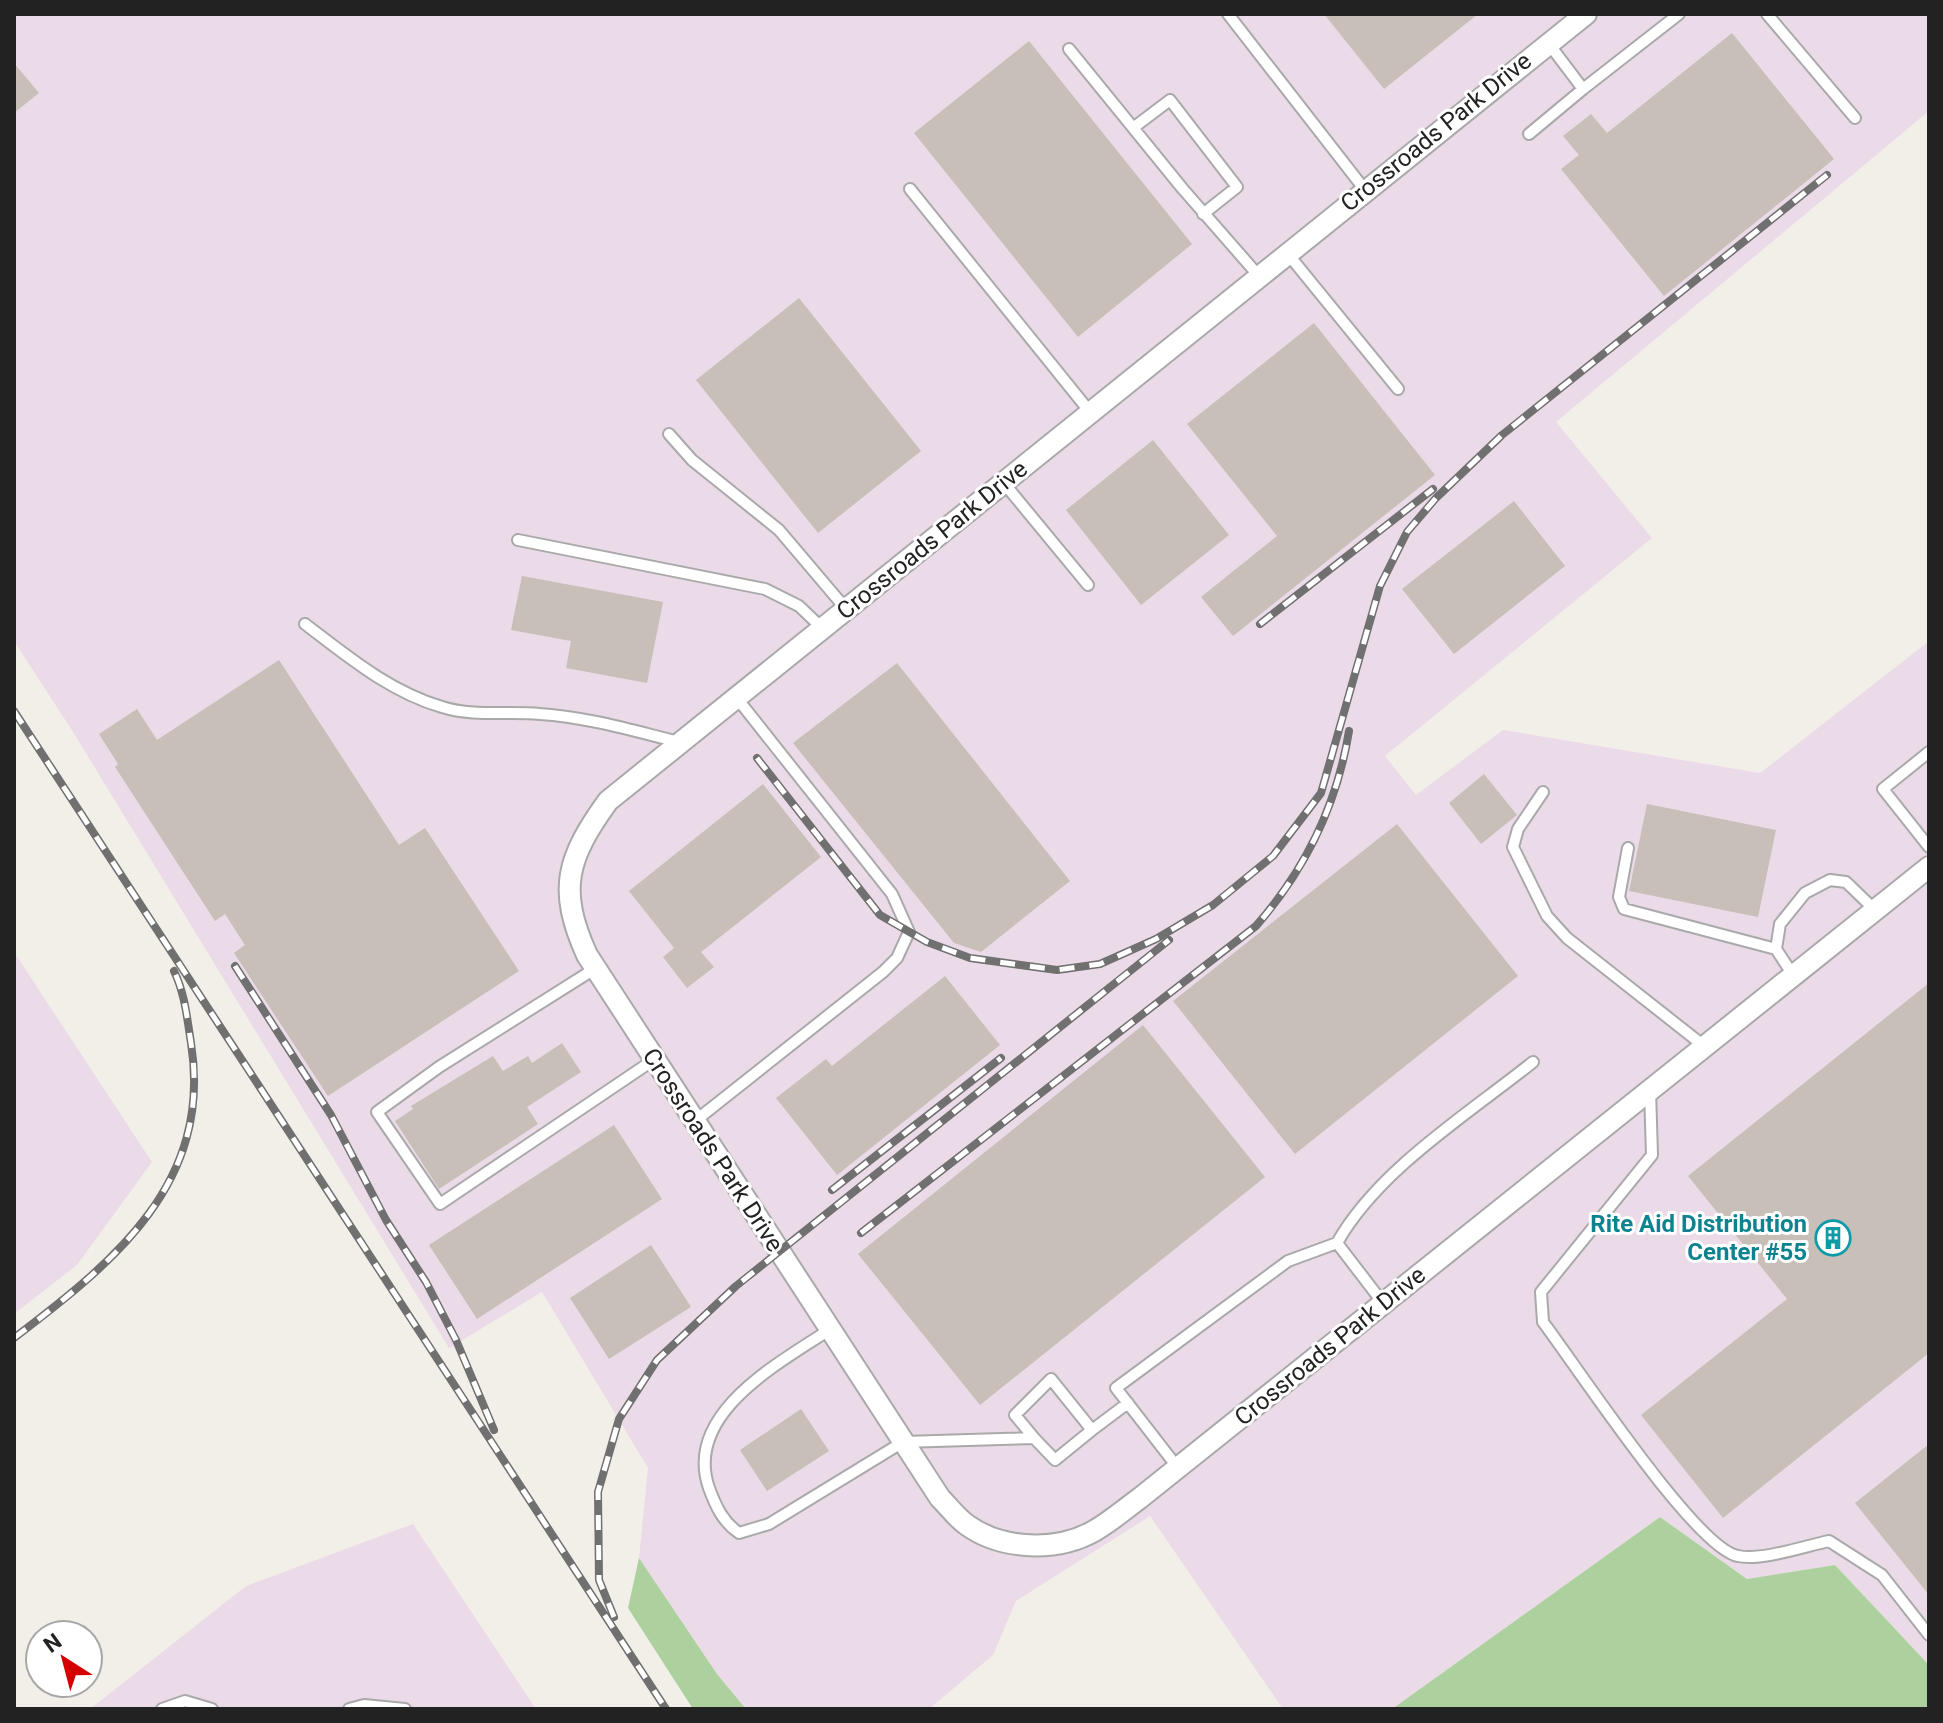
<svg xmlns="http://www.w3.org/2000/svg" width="1943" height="1723" font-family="Roboto,sans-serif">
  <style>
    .industrial { fill: #ebdbe8 }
    .forest { fill: #add19e }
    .building { fill: #c7bfb8 }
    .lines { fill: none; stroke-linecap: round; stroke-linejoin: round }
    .service-casing { stroke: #a9a9a9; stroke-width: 14 }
    .minor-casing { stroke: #a9a9a9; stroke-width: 24 }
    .service { stroke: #fff; stroke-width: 10 }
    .minor { stroke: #fff; stroke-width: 20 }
    .rail-casing { stroke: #707070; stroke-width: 8 }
    .rail { stroke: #fff; stroke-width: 5; stroke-dasharray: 15; stroke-linecap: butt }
    .labels { text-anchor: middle; stroke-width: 6; stroke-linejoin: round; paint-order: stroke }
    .street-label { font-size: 24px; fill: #222; stroke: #fff }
    .culture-label { font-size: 24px; font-weight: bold; fill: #0d838f; stroke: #fff; text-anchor: end }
  </style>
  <rect width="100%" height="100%" fill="#f2efe9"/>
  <path class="industrial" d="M14,14h1915v97l-373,311 96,116 -267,218 31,39 87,-65 257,43 169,-132v1024l-94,-100 -88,14 -87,-62 -268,192h-109l-133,-193 -134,85 -23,54 -64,54h-183l-29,-35 -78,-116 9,-90 -106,-176 -93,56 -376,-616 -59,-91z
    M14,952l138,210 -75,103 -63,49z
    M413,1524l123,185h-446l156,-123z"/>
  <path class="forest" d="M1660,1517l87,62 88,-14 94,100v44h-537z
    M639,1558l78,116 29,35h-53l-65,-101z"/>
  <path class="building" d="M1324,14h154l-94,75z
    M1732,33l102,126 -170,137 -103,-127 18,-14 -16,-19 28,-22 16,19z
    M1029,41l163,203 -114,93 -164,-204z
    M14,63l25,30 -25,20z
    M799,298l122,153 -103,82 -122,-153z
    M1314,323l121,152 -202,161 -32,-39 76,-61 -90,-112z
    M1153,440l76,95 -88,70 -75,-95z
    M1514,501l51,65 -111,88 -52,-65z
    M522,576l141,26 -16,81 -81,-15 5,-27 -60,-11z
    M279,660l120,185 26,-17 94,143 -191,125 -94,-143 11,-8 -20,-31 -10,7 -100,-154 3,-3 -19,-30 38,-25 20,31z
    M897,663l173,218 -89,71 -27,-9 -161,-200z
    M1484,774l33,41 -36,29 -32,-41z
    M763,784l58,73 -120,95 13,15 -27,21 -24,-31 11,-9 -45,-57z
    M1647,804l129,26 -18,87 -129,-26z
    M1397,824l121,152 -223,178 -122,-153z
    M945,976l55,69 -163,130 -61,-77 50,-39 6,7z
    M1929,983v370l-206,165 -82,-103 146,-116 -99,-123z
    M1143,1025l122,152 -285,228 -122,-151z
    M562,1043l19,29 -54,35 11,17 -99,65 -44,-68 18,-12 -2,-3 82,-50 10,15 25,-15 4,7z
    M614,1125l48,74 -185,120 -48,-74z
    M651,1245l40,62 -82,52 -39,-61z
    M801,1409l28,42 -62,40 -27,-41z
    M1929,1444v151l-74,-92z"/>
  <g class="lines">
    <defs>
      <path id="service" d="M1228,14l137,176
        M1767,14l88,104
        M1549,44l34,45 96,-75
        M1069,49l113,139 76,87
        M1133,128l37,-28 67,87 -34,27
        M1529,134l54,-45
        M910,189l180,223
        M1288,254l110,135
        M669,434l23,26 87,70 67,79
        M1003,482l85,103
        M518,540l247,49 34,17 23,22
        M305,624c42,32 85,68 137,83 32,10 65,4 98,7 47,3 94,17 139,28
        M1929,752l-46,37 46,58
        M1543,792l-25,37 -5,18 34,69 20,22 137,108
        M1628,848l-9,49 5,12 152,40 17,26
        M1776,949l4,-25 25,-31 25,-13 16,2 29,28
        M596,968l-157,99 -62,45 63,92 215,-145
        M1650,1090l2,65 -111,137 2,30c32,42 153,227 195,234 24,5 67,-10 91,-15l53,34 47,60
        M695,1121l188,-149 14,-14 12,-26 -17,-38 -156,-197
        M1383,1303l-46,-60c41,-73 131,-129 196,-181
        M829,1330c-50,33 -146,84 -120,158 7,19 14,34 30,45l30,-9 134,-82 131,-4 21,22 37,-30 -41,-51 -36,36 19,23
        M1092,1430l36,-27
        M1178,1468l-62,-80 172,-127 49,-18
        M162,1709l23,-8 27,8
        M349,1709l15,-4 41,4"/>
      <path id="minor" d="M1586,14l-978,787c-41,57 -51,88 -21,154l353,543c9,9 17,20 27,27 35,25 90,27 127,6 16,-9 31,-22 46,-33l789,-631"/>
    </defs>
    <use href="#service" class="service-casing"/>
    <use href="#minor" class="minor-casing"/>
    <use href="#service" class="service"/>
    <use href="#minor" class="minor"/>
    <defs>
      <path id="rail" d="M1260,624l173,-135
        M14,711l652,998
        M757,758l123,157 47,27 43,16 87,12 43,-6 56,-25 57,-34 60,-49 48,-63 59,-207 27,-54 29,-34 66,-63 325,-260
        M235,966l96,149 55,105 40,62 30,58 38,90
        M832,1190l169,-132
        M861,1233l395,-307c49,-56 81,-121 93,-195
        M14,1338c100,-76 199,-155 177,-295 -4,-25 -6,-49 -17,-72
        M614,1617l-15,-37 -1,-88 21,-73 38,-59 79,-74 433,-346"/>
    </defs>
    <use href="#rail" class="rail-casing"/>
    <use href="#rail" class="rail"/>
  </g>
  <defs>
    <symbol id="building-ring" viewBox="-11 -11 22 22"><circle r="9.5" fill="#fff" stroke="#0f9aa8" stroke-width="1.5"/><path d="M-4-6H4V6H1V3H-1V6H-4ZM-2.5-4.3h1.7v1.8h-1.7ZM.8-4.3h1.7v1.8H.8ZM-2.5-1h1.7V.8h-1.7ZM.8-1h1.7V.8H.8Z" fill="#0f9aa8"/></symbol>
  </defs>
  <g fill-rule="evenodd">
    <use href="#building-ring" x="1813" y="1218" width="40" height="40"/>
  </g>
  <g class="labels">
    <g class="street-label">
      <text transform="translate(1436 132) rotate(-39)" y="8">Crossroads Park Drive</text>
      <text transform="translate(932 540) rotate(-39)" y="8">Crossroads Park Drive</text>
      <text transform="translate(713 1150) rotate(57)" y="8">Crossroads Park Drive</text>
      <text transform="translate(1330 1346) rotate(-39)" y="8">Crossroads Park Drive</text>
    </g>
    <g class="culture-label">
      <text x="1807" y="1232">Rite Aid Distribution<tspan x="1807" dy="28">Center #55</tspan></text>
    </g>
  </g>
  <rect width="1943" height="1723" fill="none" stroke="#222222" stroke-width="32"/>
  <g transform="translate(64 1659) rotate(324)"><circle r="38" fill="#ffffff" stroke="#a7a7a7" stroke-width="2"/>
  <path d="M0-6L14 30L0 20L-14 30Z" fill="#d40000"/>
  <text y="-12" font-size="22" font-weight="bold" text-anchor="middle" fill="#222222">N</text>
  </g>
</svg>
